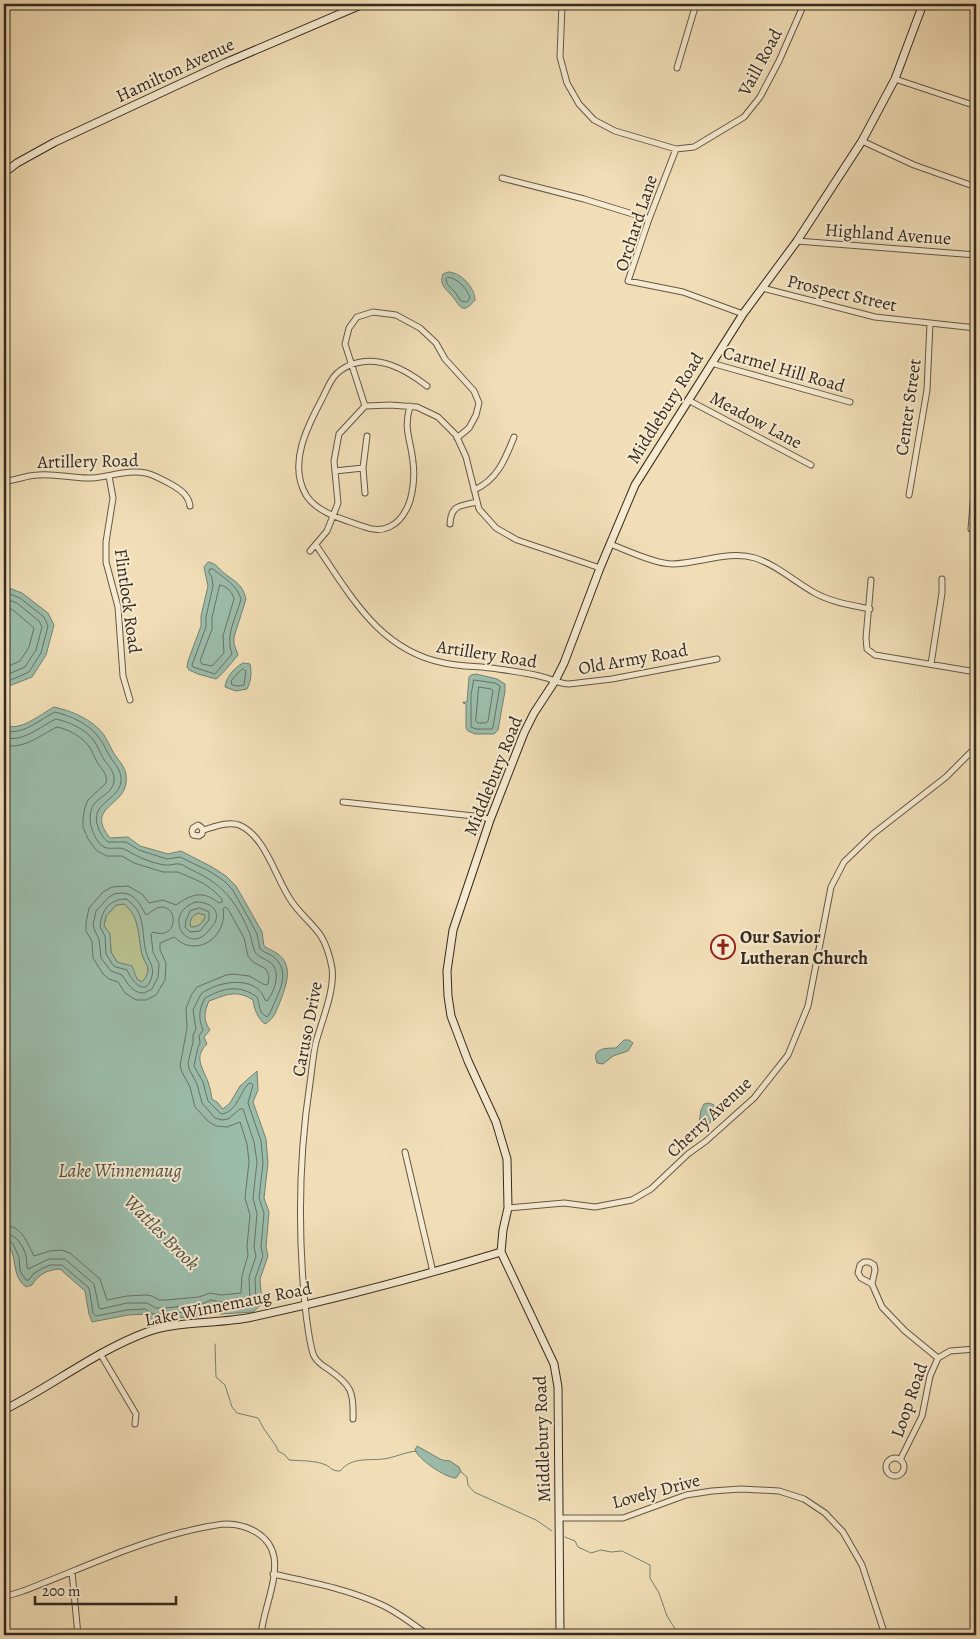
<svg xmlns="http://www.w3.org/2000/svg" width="980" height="1639" font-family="Alegreya,serif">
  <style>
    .green { fill: #b9c18f; stroke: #787558 }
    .water { fill: #9bbcaa; stroke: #738173; fill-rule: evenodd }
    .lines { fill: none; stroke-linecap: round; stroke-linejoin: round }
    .shore { stroke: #687265; stroke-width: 1 }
    .stream { stroke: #738173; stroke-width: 1 }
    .street-casing { stroke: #655646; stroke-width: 7 }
    .secondary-casing { stroke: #362920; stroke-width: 9 }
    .street { stroke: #f6ead0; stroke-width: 5 }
    .secondary { stroke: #f6ead0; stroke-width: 7 }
    .labels { text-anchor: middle; stroke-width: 4; stroke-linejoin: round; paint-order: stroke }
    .street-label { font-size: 18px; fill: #362920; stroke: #f6ead0 }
    .poi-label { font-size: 18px; font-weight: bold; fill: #362920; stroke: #f6ead0; text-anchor: start }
    .water-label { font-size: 19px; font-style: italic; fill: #4f4e42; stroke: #f6ead0 }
  </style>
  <rect width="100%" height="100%" fill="#f1deb6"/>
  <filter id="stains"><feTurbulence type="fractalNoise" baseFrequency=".004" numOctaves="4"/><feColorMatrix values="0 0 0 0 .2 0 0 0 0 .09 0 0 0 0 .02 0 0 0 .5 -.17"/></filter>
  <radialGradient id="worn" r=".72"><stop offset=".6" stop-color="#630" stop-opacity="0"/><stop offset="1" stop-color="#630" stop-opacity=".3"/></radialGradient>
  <path class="green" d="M124,904c16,12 14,32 18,50 1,5 5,9 6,14 0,7 -2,10 -6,14l-5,-3 -10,-14 -9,-2 -7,-11 -1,-18 -6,-8 2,-10 10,-11z
    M198,913l7,2c0,7 -7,12 -13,12l-2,-1c0,-7 2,-10 8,-13z"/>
  <path class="water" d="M448,272c13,0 27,16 27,28 -14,17 -15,4 -24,-5 -6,-7 -12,-11 -8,-21z
    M208,562c8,1 10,6 16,11 11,9 18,10 22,26l-12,38v7l4,11c-5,6 -17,21 -22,24l-18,-5 -9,-4 -2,-3 1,-6 13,-35v-10l7,-30 -4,-19z
    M4,586l18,7 26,20 6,12 -8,30 -14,22 -28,11z
    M243,663l7,1c2,8 1,18 -3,25l-11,2 -11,-4c1,-10 9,-19 18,-24z
    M476,674l21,5 8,5v7l-7,39 -4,4h-19l-7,-3 -2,-3v-24l-3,-1v-1h4l2,-25 2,-2z
    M54,707c18,4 38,12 50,28 3,5 6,11 9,17 7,11 15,16 13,31 -3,24 -41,24 -16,55l18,-1 12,9 28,8 13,-3 31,16 14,9 10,10 16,28 10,18 2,14c4,3 10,5 14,8 16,12 8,32 2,48 -4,9 -5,16 -15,22 -7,-5 -11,-15 -12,-24 -17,-11 -27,-5 -44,1 -5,11 -6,19 1,29l-6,7 3,7c-14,13 -4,24 1,38 2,5 3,11 4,17l5,3 6,7 7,-6 10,-17 17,-15 1,19 -5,12 13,37 2,24 -4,35 5,14 -3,35 2,9 -8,23 2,25 -9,8 -33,2 -9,-3 -3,4 -41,4h-16l-5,-5 -18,1 -36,7 -3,-8 -4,-23 -25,-22c-13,1 -21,5 -28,16l-6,2c-17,-13 -6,-34 -22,-44v-518c17,7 35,-10 50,-18zM124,904c16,12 14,32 18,50 1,5 5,9 6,14 0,6 -2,10 -6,14l-5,-3 -5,-13 -15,-4 -6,-10 -1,-18 -6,-8 2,-10 10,-11zM198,913l7,2c0,7 -7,12 -13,12l-2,-1c0,-7 2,-10 8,-13z
    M624,1040h5l4,3 -5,8 -15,5 -10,8 -6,-1c-6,-15 9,-15 19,-15z
    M709,1103l5,2v9l-4,9 -7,3 -4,-3 2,-13 3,-6z
    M417,1446l25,14 8,1 9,6 2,4 -5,7c-10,0 -37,-18 -41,-28z"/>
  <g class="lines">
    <path class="shore" d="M448,277c9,1 20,12 22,21l-3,4 -6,-1 -6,-9 -8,-8 -1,-5z
      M210,569h3c11,9 24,16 28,30 -5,19 -16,36 -9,55l-17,20 -22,-7 -1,-2 14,-38v-10l7,-31 -1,-8 -3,-6z
      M220,585c7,1 13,8 14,14l-11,37 1,17 -12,13 -10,-2 -2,-3 12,-32v-11z
      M4,592l16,6 24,19 4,9 -7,27 -12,19 -25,11
      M4,598l13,5 22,18 3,6 -6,23 -11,17 -21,9
      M4,606l9,4 21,18 -5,19 -9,14 -16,7
      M243,669l3,2 -2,14 -6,1 -6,-1 -1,-4 8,-9z
      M474,680l21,3 5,3 -7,41 -1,2h-16l-5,-2v-31z
      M479,687l12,2 2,2 -5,30 -2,2h-8l-2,-2z
      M4,730c18,7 36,-11 51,-18 16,4 35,12 45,27 4,5 6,11 9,16 6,10 13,15 12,27 -3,19 -32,21 -23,45 2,6 5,11 10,15h18l13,8 28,9 13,-2 29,14 14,9 9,9 16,28 9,17 3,15c5,4 13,6 17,11 10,12 5,26 -1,39 -3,6 -4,12 -9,18 -9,-4 -7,-13 -10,-20 -18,-13 -34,-9 -52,1 -6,11 -7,20 -2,32l-4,6 1,7 -2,4 -4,19 9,16 5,19 13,13c15,-1 19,-21 27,-30l3,-1 2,2 -5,18 13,38 2,22 -4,35 5,15 -3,34 2,9 -8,23 1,23c-9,7 -34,7 -45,4l-6,4 -38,4h-14l-8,-5 -18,1 -31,6 -3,-3 -4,-25 -27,-23h-12l-9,4 -8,5 -4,6h-3l-6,-9 -1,-14 -6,-13 -5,-4 -4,-1
      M4,737c18,7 36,-11 52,-18 13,3 30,10 38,22 4,5 6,12 9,17 5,8 12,13 11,23 -1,11 -13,15 -19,22 -10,12 -3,33 6,42 8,7 17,0 25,5 12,7 25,13 39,15 5,1 10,-2 15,-1 4,1 9,5 14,7 30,14 43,32 56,63 2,6 2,12 5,18 4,6 12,7 17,12 9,10 2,28 -5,37l-2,-1c-8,-26 -48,-19 -64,-6l-8,16 3,19 -3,6v7l-5,21 1,6 8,15 5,19 13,15 7,2 6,-1 12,-10h3l11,33 3,20 -4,36 4,16 -3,33 2,9 -7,21 1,23 -30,2 -9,-2 -9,4 -36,4h-10l-9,-5h-20l-26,6 -2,-1 -5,-24 -29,-25h-16l-21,10c-2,-4 -1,-8 -2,-13 -3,-11 -10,-22 -22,-23
      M4,745c20,5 36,-10 53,-18 10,2 24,9 31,18 4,5 6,12 9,17 5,8 11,12 9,21l-18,17 -3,7 -2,12v8l5,12 9,12 10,5h15l12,7 29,9h15l25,11 11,8 8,8v3l-3,1c-17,-13 -27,-9 -43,2l-13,-5 -14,3 -7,-9 -14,-8 -16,1 -9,5 -14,16 -3,15v8l6,10 1,17 10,16 6,5 9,3 7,11 11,7h10l10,-5 9,-15 1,-17 -6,-13v-7l14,-6c4,3 8,7 13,8 22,6 40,-16 36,-36l2,-2 3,2 16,29 4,18 5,6 13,7 3,7 -1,8 -3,1 -16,-9 -16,-2 -7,1 -29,12 -5,7 -6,14 1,20 -7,38 2,6 8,15 5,20 14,15 7,4 11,1 13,-5 7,22 2,18 -4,36 5,17 -3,31 1,9 -6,21 -1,17 -20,2 -11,-2 -11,4 -33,3h-7l-7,-4 -6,-1 -19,1 -20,4 -7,-21 -30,-26 -9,-3 -11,1 -16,5c-7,-14 -12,-30 -30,-31
      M123,893c13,1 17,12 23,22 5,-2 8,-7 14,-8 20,-1 17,34 -7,25l-2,2 2,18 6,12 -1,13 -6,12 -8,4c-12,0 -16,-9 -22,-18l-11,-4 -10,-13 -2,-19 -4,-8 -2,-6 3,-14 12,-13 6,-4z
      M126,899c22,14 14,35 21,56 3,8 7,12 5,21 -6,23 -20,5 -25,-6l-11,-3 -3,-2 -7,-11 -1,-18 -5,-9c1,-16 9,-28 26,-28z
      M196,902c11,0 23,5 20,18 -1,4 -4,6 -6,9 -22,30 -50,-16 -14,-27z
      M200,908l9,4v8l-9,11 -10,1 -5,-5 1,-7 4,-9z"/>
    <path class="stream" d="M215,1344l1,33 9,8 7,22 5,6 21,5 6,11 12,17 2,5 7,4 4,5c11,1 26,0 37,5 6,3 5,6 14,6 13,-16 32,-9 49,-13 9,-2 17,-6 27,-7
      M460,1471l7,6 1,8 6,7 62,28 16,11
      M565,1537l10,4 3,6 13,6 10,-3 10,2 11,-1 28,14v13l9,15 8,23 12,19"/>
    <defs>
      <path id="street" d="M562,4l-2,53 7,26 12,21 15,16 21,11 61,18 18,-2 50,-30 16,-20 19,-36 25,-57
        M910,4l11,4
        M677,68l19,-64
        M895,79l81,27
        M862,141l52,24 62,22
        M676,149l-27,70 -21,62 55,11 60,22
        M502,178l82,21 65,20
        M797,241l179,14
        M762,288l113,29 101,11
        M711,363l139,39
        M688,400l123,65
        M365,406l-20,-62 4,-16 8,-11 16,-5 23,3 24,13 16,15 9,16 29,32 5,12 -3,12 -7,13 -12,10
        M410,406c-7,24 1,34 3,56 2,14 0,36 -7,48 -8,16 -24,24 -41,17 -19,-7 -47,-13 -59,-32 -18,-31 1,-68 16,-96 8,-16 10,-26 28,-34 28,-11 55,4 77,21
        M335,471l28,-3
        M109,476l4,22 -7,44v20l12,45 5,69 7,24
        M4,481c12,0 22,-6 34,-6 17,-2 36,4 54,3 17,-1 36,-9 54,-5 9,2 19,8 28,13 7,4 15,11 16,20
        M474,490c23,-10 31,-30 40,-53
        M365,493l-2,-25 4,-32
        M909,495l18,-105 3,-67
        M450,524c1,-20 11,-18 27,-22
        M971,529l5,-60
        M610,544c16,6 45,20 62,20 27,0 56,-14 83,-6 22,7 40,24 60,35 16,9 36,12 55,16
        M316,545c35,51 63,105 128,118 18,4 36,3 54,6 15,2 30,4 45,8 9,2 16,7 26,7l43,-5 105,-20
        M310,551l17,-20 11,-28 -4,-42 5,-27 26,-28 25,-1 27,2 21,10 18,18 10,22 13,52 17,19 21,12 83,28
        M871,580l-5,58 1,11 8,6 101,17
        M931,664l11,-71v-14
        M343,802l103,11 37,4 7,3
        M203,830l-2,-3 -3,-2 -5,3 -1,3 1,4 6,1 3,-2 1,-4c11,-3 25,-9 36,-5 27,11 37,55 53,77 8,12 21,22 29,34 6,10 9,21 11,32 3,22 -10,52 -16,74 -3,13 -4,27 -6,41 -11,72 -12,149 -5,222 1,10 5,43 9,51 3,6 9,10 14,13 23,16 26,22 25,50
        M405,1152l28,120
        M508,1208l56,-5 31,4 37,-7 19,-11 37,-35 18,-13 48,-43 34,-43 20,-49 23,-119 13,-25 29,-28 73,-57 30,-30
        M872,1284l-11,-6 -3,-5 2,-8 4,-3h5l5,3 1,5 -3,14 10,23 23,24 33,27
        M101,1355l35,59 -1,10
        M886 1467a9 9 0 1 1 18 0a9 9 0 1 1-18 0Z
        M900,1460l22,-44 8,-40 8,-18 12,-7 26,-2
        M560,1518h63l63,-23 26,-4 29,-2 38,2 25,8 21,14 18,19 19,33 23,70
        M72,1572l6,63
        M273,1574c37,8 75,15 109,31 17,8 32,20 46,30
        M4,1597l19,-6c53,-20 105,-45 160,-59 14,-3 31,-8 45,-8 20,1 42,11 46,33 4,24 -11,54 -13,78"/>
      <path id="secondary" d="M4,173l13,-10 38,-21 170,-79 138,-59
        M4,1410c48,-24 92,-59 143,-78 30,-11 72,-8 105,-15 84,-18 167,-40 249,-65
        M560,1635l-2,-248 -4,-23 -53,-112 2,-22 5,-22 -1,-49 -11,-37 -28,-61 -17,-45 -3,-20 -1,-25 6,-41 37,-110 34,-87 10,-20 21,-32 9,-18 36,-95 35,-83 108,-171 54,-73 65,-100 33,-62 28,-75"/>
    </defs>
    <use href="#street" class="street-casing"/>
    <use href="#secondary" class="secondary-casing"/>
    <use href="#street" class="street"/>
    <use href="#secondary" class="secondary"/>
  </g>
  <defs>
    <symbol id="church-ring" viewBox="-11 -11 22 22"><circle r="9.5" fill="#f6ead0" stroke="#8f2418" stroke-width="1.5"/><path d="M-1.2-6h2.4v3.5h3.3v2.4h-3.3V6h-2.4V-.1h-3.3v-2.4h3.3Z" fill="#8f2418"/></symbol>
  </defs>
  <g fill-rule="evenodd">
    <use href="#church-ring" x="709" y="933" width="28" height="28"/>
  </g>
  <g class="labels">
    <g class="street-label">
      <text transform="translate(760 62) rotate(-62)" y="6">Vaill Road</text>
      <text transform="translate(175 70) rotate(-25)" y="6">Hamilton Avenue</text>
      <text transform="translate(636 223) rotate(-72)" y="6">Orchard Lane</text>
      <text transform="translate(888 234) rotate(4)" y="6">Highland Avenue</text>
      <text transform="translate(842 293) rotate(13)" y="6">Prospect Street</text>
      <text transform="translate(784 369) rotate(16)" y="6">Carmel Hill Road</text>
      <text transform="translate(908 407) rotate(-82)" y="6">Center Street</text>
      <text transform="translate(665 408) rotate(-58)" y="6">Middlebury Road</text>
      <text transform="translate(756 420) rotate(28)" y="6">Meadow Lane</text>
      <text transform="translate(88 461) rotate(-1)" y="6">Artillery Road</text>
      <text transform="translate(128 601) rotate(82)" y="6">Flintlock Road</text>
      <text transform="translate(487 654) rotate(9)" y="6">Artillery Road</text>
      <text transform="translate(633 659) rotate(-10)" y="6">Old Army Road</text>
      <text transform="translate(493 776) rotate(-68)" y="6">Middlebury Road</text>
      <text transform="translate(307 1029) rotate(-79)" y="6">Caruso Drive</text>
      <text transform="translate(709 1117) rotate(-43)" y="6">Cherry Avenue</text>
      <text transform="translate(228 1304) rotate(-11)" y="6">Lake Winnemaug Road</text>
      <text transform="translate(909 1400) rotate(-71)" y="6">Loop Road</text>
      <text transform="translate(542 1439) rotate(-92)" y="6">Middlebury Road</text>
      <text transform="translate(656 1491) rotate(-15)" y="6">Lovely Drive</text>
    </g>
    <g class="poi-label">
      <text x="740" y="943">Our Savior<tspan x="740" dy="21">Lutheran Church</tspan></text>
    </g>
    <g class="water-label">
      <text x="120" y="1177">Lake Winnemaug</text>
      <text transform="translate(162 1232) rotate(45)" y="7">Wattles Brook</text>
    </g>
  </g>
  <rect width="980" height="1639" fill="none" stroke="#f1deb6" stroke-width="20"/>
  <rect x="5" y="5" width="970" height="1629" fill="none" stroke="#362920" stroke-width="2.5"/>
  <rect x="10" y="10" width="960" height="1619" fill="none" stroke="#362920"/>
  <path d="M35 1596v8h141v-8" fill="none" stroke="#362920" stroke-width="2.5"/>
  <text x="42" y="1596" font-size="15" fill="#362920" stroke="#f6ead0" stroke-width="4" paint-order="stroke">200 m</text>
  <rect width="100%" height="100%" filter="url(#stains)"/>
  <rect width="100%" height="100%" fill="url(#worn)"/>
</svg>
